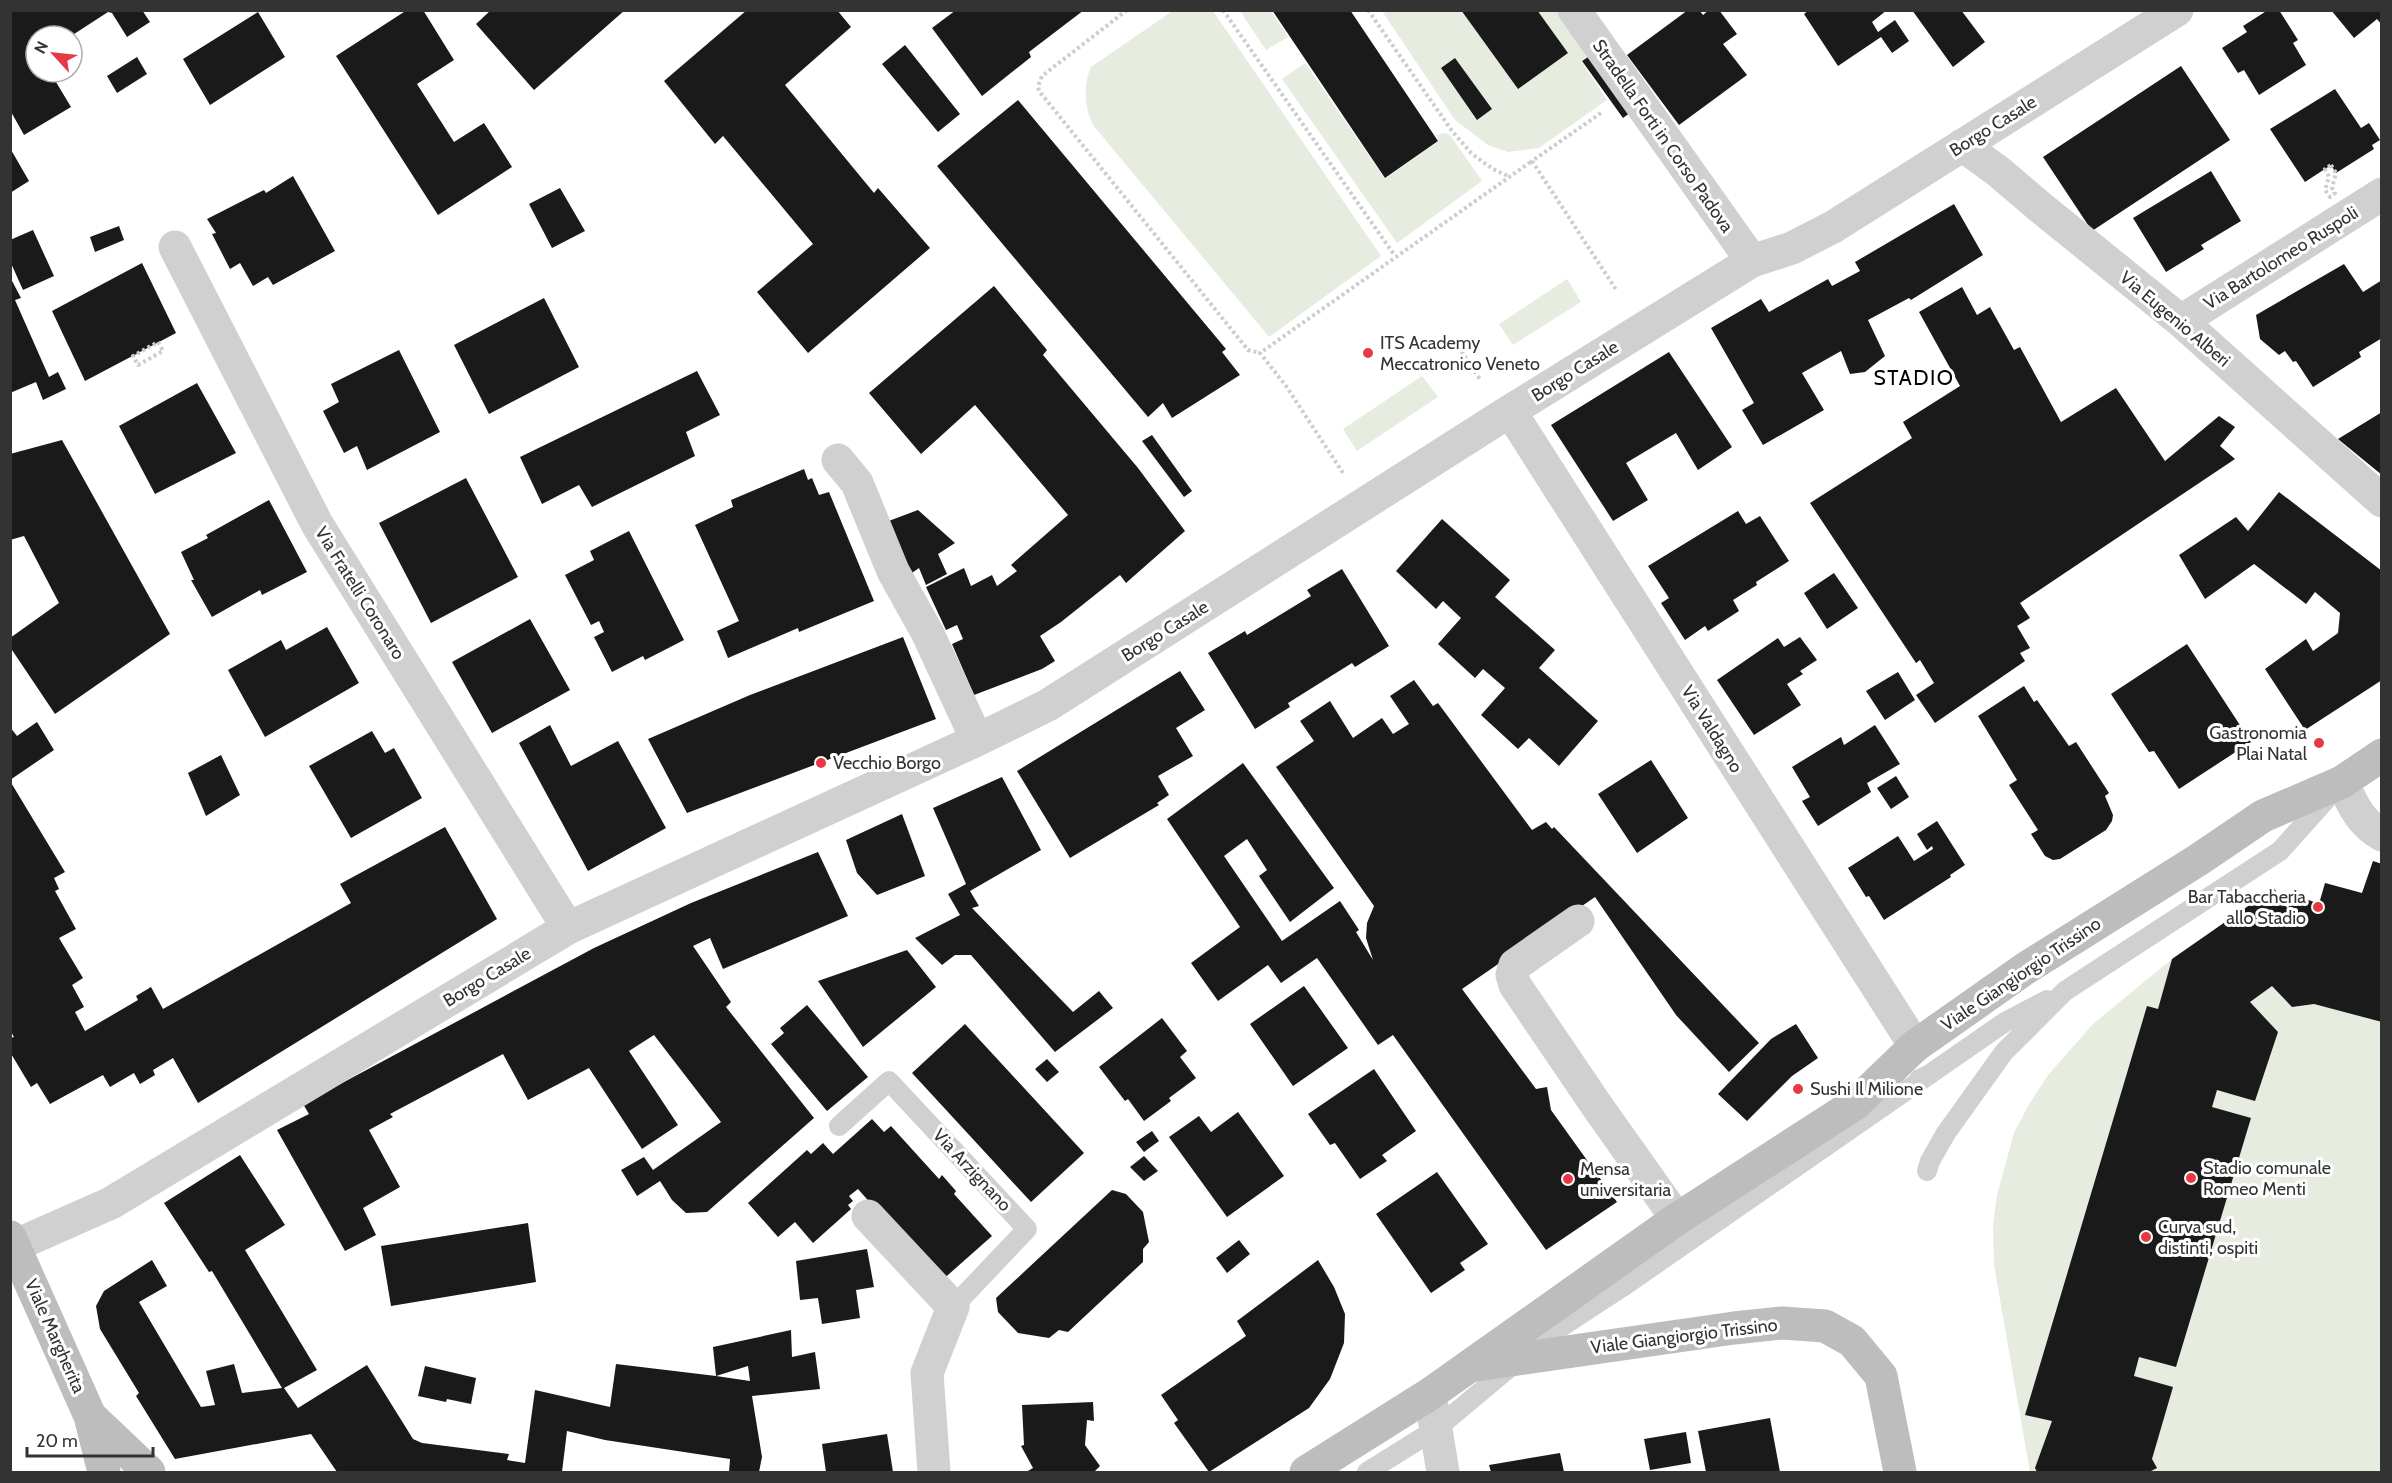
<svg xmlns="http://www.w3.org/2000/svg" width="2392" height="1483" font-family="Cabin,sans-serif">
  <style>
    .green { fill: #e6ecdf }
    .building { fill: #1a1a1a; fill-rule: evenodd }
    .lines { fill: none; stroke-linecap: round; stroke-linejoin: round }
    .path { stroke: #cdcdcd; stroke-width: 4; stroke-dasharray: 3 3; stroke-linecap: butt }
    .lane { stroke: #d0d0d0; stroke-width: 20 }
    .street { stroke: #d0d0d0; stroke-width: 33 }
    .secondary { stroke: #bdbdbd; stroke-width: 33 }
    .poi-dot { fill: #e63946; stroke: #fff; stroke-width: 2 }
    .labels { text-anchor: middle; stroke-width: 6; stroke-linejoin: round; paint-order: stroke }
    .street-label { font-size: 18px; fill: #333; stroke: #fff }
    .poi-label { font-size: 18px; fill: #333; stroke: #fff; text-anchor: start }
    .quarter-label { font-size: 21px; letter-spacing: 1.5px; fill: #000; stroke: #fff }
  </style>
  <rect width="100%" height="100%" fill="#fff"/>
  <path class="green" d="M1174,10l39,1 168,245 -112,81 -176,-212c-9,-19 -10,-39 -2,-58z
    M1240,11h31l17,26 -22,13z
    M1382,11h185l29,39 -15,11 26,39 -68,48 -31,4 -20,-7 -33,-25z
    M1305,63l80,116 54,-38 -3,-6 9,-2 5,2 32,46 -85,62 -115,-164z
    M1567,279l14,23 -68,43 -14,-21z
    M1422,376l16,21 -81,54 -14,-22z
    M2373,861l8,3v608h-351l-36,-207 -1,-40 4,-30 17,-62 14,-27 20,-31 46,-52 78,-64 102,-71 13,20 14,-11 17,7 7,-21 37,10z"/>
  <path class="building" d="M10,10h132l8,12 -23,15 -15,-24 -4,-1 -37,24h-35v36h14l21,35 -47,28 -14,-25z
    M407,10h16l31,50 -37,24 37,58 30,-19 28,44 -74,48 -102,-159z
    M491,10h134l-91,80 -58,-66z
    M747,10h90l14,17 -66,58 89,108 4,-5 52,60 -122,105 -51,-61 56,-48 -90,-108 -8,8 -51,-63z
    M956,10h128l-55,42 2,5 -49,39 -50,-68z
    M1272,10h78l88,131 -53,37z
    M1461,10h76l31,43 -50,36z
    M1688,10h11l4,5 6,-5h10l18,24 -14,10 24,31 -68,50 -52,-70z
    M1809,10h78l-15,12 6,10 17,-12 14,21 -17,12 -11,-16 -43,29 -34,-52z
    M1912,10h49l24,32 -32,25z
    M2268,10h11l19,30 -5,3 13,22 -47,30 -15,-25 -6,3 -16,-25 25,-16 -4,-6z
    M2331,10h51v15l-5,-6 -23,19z
    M258,12l27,45 -75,48 -27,-46z
    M905,45l55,69 -22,18 -56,-68z
    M1597,51l41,56 -15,11 -41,-57z
    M137,57l10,17 -30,19 -10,-17z
    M1455,58l37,51 -15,11 -36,-52z
    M2181,66l49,74 -138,91 -49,-74z
    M2335,89l26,39 8,-5 11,17 -8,5 2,4 -38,24 -5,-8 -26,17 -35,-53z
    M1018,100l208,249 -4,3 18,23 -68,43 -9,-15 -15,14 -211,-251z
    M10,148l19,33 -19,12z
    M2211,171l30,50 -40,24 3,4 -38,23 -33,-54z
    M293,176l42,75 -62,34 -5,-8 -15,9 -13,-23 -10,6 -18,-35 4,-1 -9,-14 57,-29 2,3z
    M560,188l25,43 -33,17 -23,-44z
    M1954,204l29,51 -72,45 -2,-2 -41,22 17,36 -20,16 -15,2 -9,-23 -39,22 22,37 -61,35 -21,-35 12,-7 -43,-75 50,-29 8,13 59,-33 4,7 28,-15 -5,-9z
    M119,226l5,14 -29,12 -5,-15z
    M33,230l21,46 -31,14 -13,-29v-21z
    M142,263l34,70 -91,48 -33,-70z
    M2344,264l19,28 19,-12v58l-23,14 2,5 -48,30 -17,-26 -3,1 -8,-11 -6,4 -19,-16 -4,-24z
    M10,277l11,21 -6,2 34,77 9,-5 8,17 -23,11 -7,-18 -26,11z
    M994,286l53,64 -4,5 95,113 47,63 -59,52 -6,-8 -59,47 -21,14 15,25 -13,8 -68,26 -22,-51 11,-5 -6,-14 -11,5 -20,-43 38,-19 7,18 21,-11 5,11 20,-15 -6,-6 57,-50 -93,-110 -54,49 -52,-61z
    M1962,287l15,28 13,-8 24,43 6,-3 41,75 55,-34 49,73 54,-45 16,11 -15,19 15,13 -215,144 10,15 -13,8 13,22 -10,5 5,8 -90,62 -19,-28 18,-12 -14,-23 -4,3 -106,-160 102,-65 -9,-16 57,-36 -41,-74z
    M544,298l35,69 -90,47 -35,-69z
    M399,350l41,82 -73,38 -10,-24 -13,7 -21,-42 16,-9 -8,-18z
    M1669,352l63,95 -34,23 -22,-37 -50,30 22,37 -35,21 -62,-96z
    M697,371l23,44 -34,17 9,24 -103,51 -13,-22 -37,19 -22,-47z
    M197,383l39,70 -81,41 -36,-68z
    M2382,412v63l-44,-36z
    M1152,435l40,56 -8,6 -42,-56z
    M62,440l108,194 -115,80 -45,-67v-9l49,-35 -35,-67 -14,4v-86z
    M804,469l4,11 4,-2 7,17 10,-3 45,109 -75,31 -1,-4 -70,30 -11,-27 22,-10 -44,-96 38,-18 -2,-7z
    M466,478l52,99 -87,46 -52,-100z
    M2279,492l103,79v109l-77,50 -40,-61 41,-30 7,12 25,-18 2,-20 -25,-21 -9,12 -52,-40 -49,35 -26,-44 57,-38 12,14z
    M269,500l38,72 -45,23 -2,-5 -48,27 -21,-37h3l-13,-28 27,-14 -2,-3z
    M918,510l37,33 -17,11 9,20 -21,11 -7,-17 -10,7 -23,-53z
    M1738,511l8,13 14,-8 29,45 -33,21 1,3 -24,15 6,11 -31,20 -3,-5 -20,14 -24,-37 8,-5 -21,-32z
    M1442,519l68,61 -15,17 60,53 -16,18 59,53 -39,45 -30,-28 -11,11 -37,-34 24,-27 -22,-19 -8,9 -37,-34 23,-26 -18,-17 -7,8 -40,-38z
    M629,531l55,109 -39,20 -2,-4 -31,16 -18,-35 10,-5 -5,-11 -8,4 -26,-50 29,-15 -4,-9z
    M1342,569l47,77 -34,21 -3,-4 -64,40 2,4 -35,22 -47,-76 37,-22 2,4 64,-39 -4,-6z
    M1834,573l24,35 -31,21 -23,-36z
    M530,619l40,71 -78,43 -40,-71z
    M327,627l32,56 -94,54 -37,-67 53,-30 5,10z
    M903,637l33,82 -249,94 -39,-74 102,-44z
    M1800,637l17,23 -17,11 3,3 -16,10 14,21 -47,30 -37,-55 61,-42 6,9z
    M2187,644l64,98 -72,47 -25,-38 -5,1 -38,-58z
    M1180,671l25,39 -29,18 17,28 -35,20 11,19 -12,8 2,2 -89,53 -53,-87z
    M1898,672l17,28 -30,20 -19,-29z
    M1414,680l19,26 5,-3 94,127 14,-8 6,7 2,-2 205,216 -30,29 -53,-57 -81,-118 -133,92 74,100 11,-2 4,23 66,92 -71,48 -153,-215 -15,10 -61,-87 -36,25 -13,-18 -50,36 -27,-38 49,-36 -73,-108 76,-56 91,125 -44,34 -31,-46 8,-6 -20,-31 -23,17 58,85 58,-40 19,29 -3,2 17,28 -7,-22 1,-15 7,-17 -98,-139 38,-26 -14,-20 30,-20 23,37 29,-20 11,16 16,-10 -19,-28z
    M2024,686l10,16 3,-2 32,46 7,-4 33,51 -4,3 8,19 -1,6 -6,9 -46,29 -7,1 -8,-4 -14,-22 7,-4 -29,-45 8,-5 -39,-64z
    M37,722l17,28 -44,30v-53l7,9z
    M550,725l21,41 47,-25 48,87 -78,43 -69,-128z
    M1875,725l25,39 -33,19 4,9 -53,34 -16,-25 8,-4 -18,-30 49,-30 3,8z
    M372,731l13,22 9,-5 28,50 -71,40 -42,-72z
    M221,755l19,40 -34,21 -18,-43z
    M1651,760l37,58 -51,35 -39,-59z
    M1896,776l13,21 -18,12 -14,-21z
    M1002,777l39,73 -71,41 9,15 -7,2 101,104 26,-21 14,17 -58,44 -84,-97h-16l-13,10 -27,-27 45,-23 -12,-21 18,-10 -33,-76z
    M10,781l55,91 -11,6 5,11 -4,2 21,38 -17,9 24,40 -11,7 12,22 -9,5 10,19 53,-31 -2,-4 15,-9 12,22 188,-106 -11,-19 105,-57 52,92 -299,184 -25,-45 -20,12 2,5 -15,9 -6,-11 -24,14 -7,-12 -53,29 -13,-21 -6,4 -21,-35v-14l4,-1 -4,-7z
    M902,814l23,62 -48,19 -20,-22 -11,-33z
    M1937,821l28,44 -15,10 1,2 -67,43 -15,-24 -3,1 -18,-29 50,-32 16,25 19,-12 -1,-3 -5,4 -10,-16z
    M818,852l30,64 -125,53 -13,-31 -17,8 38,56 -5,5 88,111 -107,94 -21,1 -14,-13 -12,-19 -23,15 -16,-26 23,-13 9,13 68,-48 -67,-87 -25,16 49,74 -36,24 -53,-81 -61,32 -25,-46 -113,60 3,3 -24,13 31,57 -37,21 13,27 -31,16 -68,-121 32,-16 -6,-10 291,-156 97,-45z
    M2373,861l9,3v158l-68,-18 -22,3 -20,-21 -22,16 28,30 -23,69 -38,-11 -5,17 39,11 -75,249 -37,-10 -5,19 39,11 -21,72 5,9 -8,4h-112l-2,-4 17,-47 -27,-6 122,-409 11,3 14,-50 102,-71 13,20 14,-11 18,7 6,-21 37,10z
    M907,950l29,37 -73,60 -45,-66z
    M1304,986l44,62 -55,38 -43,-62z
    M807,1005l61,72 -41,34 -56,-67 13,-11 -4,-5z
    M1162,1018l25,33 -7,6 16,21 -27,20 2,3 -27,20 -16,-22 -3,2 -26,-34z
    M965,1024l119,129 -53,49 -119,-129z
    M1796,1024l22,34 -26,18 -45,45 -29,-27 53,-55z
    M1047,1059l12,13 -12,10 -12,-13z
    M1374,1069l42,62 -34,24 5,6 -27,18 -25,-36 -5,2 -22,-31z
    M1238,1112l46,64 -57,41 -58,-80 30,-21 12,16z
    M872,1119l12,13 7,-6 48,53 3,-4 14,16 -2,3 38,42 -52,46 -82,-93 -9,7 4,5 -5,4 3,4 -38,34 -18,-21 -17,15 -30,-34 59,-53 4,4 12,-11 10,11z
    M1152,1131l7,10 -15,11 -8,-10z
    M240,1155l45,70 -40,25 72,120 -33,18 14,20 69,-43 46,74 9,4 87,11 -2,6 18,3 10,-73 75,17 6,-43 100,12 -3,-29 78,-17 1,27 23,-5 5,37 -68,7 10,61 -3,15h-30l1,-13 -125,-19 -38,-9 -5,41h-225l-26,-38 -136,25 -39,-63 3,-3 -39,-64 -4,-23 8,-15 48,-31 15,26 -28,16 62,105 14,-2 -9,-34 28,-7 8,29 40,-5 -70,-117 -3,1 -45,-69zM748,1366l2,15 -34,-5z
    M1144,1156l14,15 -14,10 -14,-14z
    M1437,1172l51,72 -28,19 5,7 -34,23 -55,-79z
    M1112,1190l14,4 17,18 6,30 -6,7v13l-75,70 -9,-2 -10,8 -31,-5 -20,-21 -2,-14z
    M528,1223l8,59 -145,24 -10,-60z
    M1239,1240l11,14 -23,19 -11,-15z
    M867,1249l7,38 -18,3 4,28 -38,6 -4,-26 -18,2 -4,-39z
    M1318,1260l16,27 11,27 -1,29 -14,36 -21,29 -100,64 -35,-49 4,-3 -17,-25 85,-59 -9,-15z
    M425,1366l51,12 -5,26 -24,-5 -1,3 -28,-6z
    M1093,1402l1,19 -7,-1 -2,25 15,21 -6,6h-68l7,-4 -12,-22 3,-1 -2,-40z
    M1770,1418l10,54h-74l-8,-41z
    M1686,1432l5,31 -41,7 -6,-31z
    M887,1434l6,38h-67l-4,-28z
    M1560,1453l4,19h-73l-2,-7z"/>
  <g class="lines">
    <path class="path" d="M1127,10l-85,66 -4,10 1,5 209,259 12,3
      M1223,10l172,246
      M1368,10l84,121 20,23 21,15 15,7
      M1601,113l-69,48 85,130
      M2331,165l5,8 -4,15 3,5 -5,4 -5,-7 4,-13 -4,-8z
      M1455,341l26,40
      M158,342l5,9 -25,14 -5,-9z
      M1343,473l-57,-87 -26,-33 272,-192"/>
    <path class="lane" d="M1919,1079l11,-5 75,-52 42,-22
      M839,1126l50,-45 138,148 -74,78
      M1927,1171l3,-10 16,-28 58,-81 61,-61 215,-140 52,-58
      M1367,1472l69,-43 110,-92 75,-49 309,-214"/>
    <path class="street" d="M1574,10l178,251
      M1962,145l37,27 41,35 141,114 201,180
      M175,247l142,277 251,404
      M2181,321l201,-127
      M1510,411l405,635
      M838,460l19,23 36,88 35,63 49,106
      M2342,782c10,21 18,41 40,53
      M1578,921l-63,44 -3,10 3,10 82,121 80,113
      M868,1216l85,91 -26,66 7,99
      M14,1246l97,-43 457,-275 409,-188 71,-35 462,-294 242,-150 40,-13 41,-21 344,-217
      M1430,1394l13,78"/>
    <path class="secondary" d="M10,1237l80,179 14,56
      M1476,1365l258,-37 48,-5 43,3 27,15 29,35 19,96
      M90,1416l59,56
      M1306,1472l124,-78 247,-175 178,-115 60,-58 111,-78 172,-108 65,-44 79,-34 40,-27"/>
  </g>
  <g class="poi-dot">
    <circle cx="1368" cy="353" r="6"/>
    <circle cx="2319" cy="743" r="6"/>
    <circle cx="821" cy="763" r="6"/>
    <circle cx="2318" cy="907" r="6"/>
    <circle cx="1798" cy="1089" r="6"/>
    <circle cx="2191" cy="1178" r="6"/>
    <circle cx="1568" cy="1179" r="6"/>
    <circle cx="2146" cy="1237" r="6"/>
  </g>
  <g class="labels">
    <g class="street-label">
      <text transform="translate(1993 126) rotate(-32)" y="6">Borgo Casale</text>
      <text transform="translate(1663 136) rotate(55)" y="6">Stradella Forti in Corso Padova</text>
      <text transform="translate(2281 258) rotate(-32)" y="6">Via Bartolomeo Ruspoli</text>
      <text transform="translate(2175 319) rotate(40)" y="6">Via Eugenio Alberi</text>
      <text transform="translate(1575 371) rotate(-32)" y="6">Borgo Casale</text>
      <text transform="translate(360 593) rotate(58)" y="6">Via Fratelli Coronaro</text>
      <text transform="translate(1165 631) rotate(-32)" y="6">Borgo Casale</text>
      <text transform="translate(1712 729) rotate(58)" y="6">Via Valdagno</text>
      <text transform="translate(2021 974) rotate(-34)" y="6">Viale Giangiorgio Trissino</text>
      <text transform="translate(487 977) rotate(-31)" y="6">Borgo Casale</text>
      <text transform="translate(972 1170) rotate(47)" y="6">Via Arzignano</text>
      <text transform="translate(55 1336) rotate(66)" y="6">Viale Margherita</text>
      <text transform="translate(1684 1336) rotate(-7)" y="6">Viale Giangiorgio Trissino</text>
    </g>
    <g class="poi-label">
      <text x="1380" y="349">ITS Academy<tspan x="1380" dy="21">Meccatronico Veneto</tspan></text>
      <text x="2307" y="739" text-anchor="end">Gastronomia<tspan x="2307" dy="21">Plai Natal</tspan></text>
      <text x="833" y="769">Vecchio Borgo</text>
      <text x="2306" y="903" text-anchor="end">Bar Tabaccheria<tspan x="2306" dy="21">allo Stadio</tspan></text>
      <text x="1810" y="1095">Sushi Il Milione</text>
      <text x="2203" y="1174">Stadio comunale<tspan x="2203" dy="21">Romeo Menti</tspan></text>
      <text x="1580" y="1175">Mensa<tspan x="1580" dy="21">universitaria</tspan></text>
      <text x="2158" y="1233">Curva sud,<tspan x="2158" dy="21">distinti, ospiti</tspan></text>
    </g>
    <g class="quarter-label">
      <text x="1914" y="385">STADIO</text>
    </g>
  </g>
  <rect width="2392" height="1483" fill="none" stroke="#333333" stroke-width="24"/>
  <g transform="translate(54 54) rotate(297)"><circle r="28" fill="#ffffff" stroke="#adadad" stroke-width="1.5"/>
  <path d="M0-4.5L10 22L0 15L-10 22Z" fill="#e63946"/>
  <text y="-9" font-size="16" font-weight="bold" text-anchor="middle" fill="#333333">N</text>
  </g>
  <path d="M27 1447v9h126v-9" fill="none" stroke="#333333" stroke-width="3"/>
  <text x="36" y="1447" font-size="18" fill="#333333" stroke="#ffffff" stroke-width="4.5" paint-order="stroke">20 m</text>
</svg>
